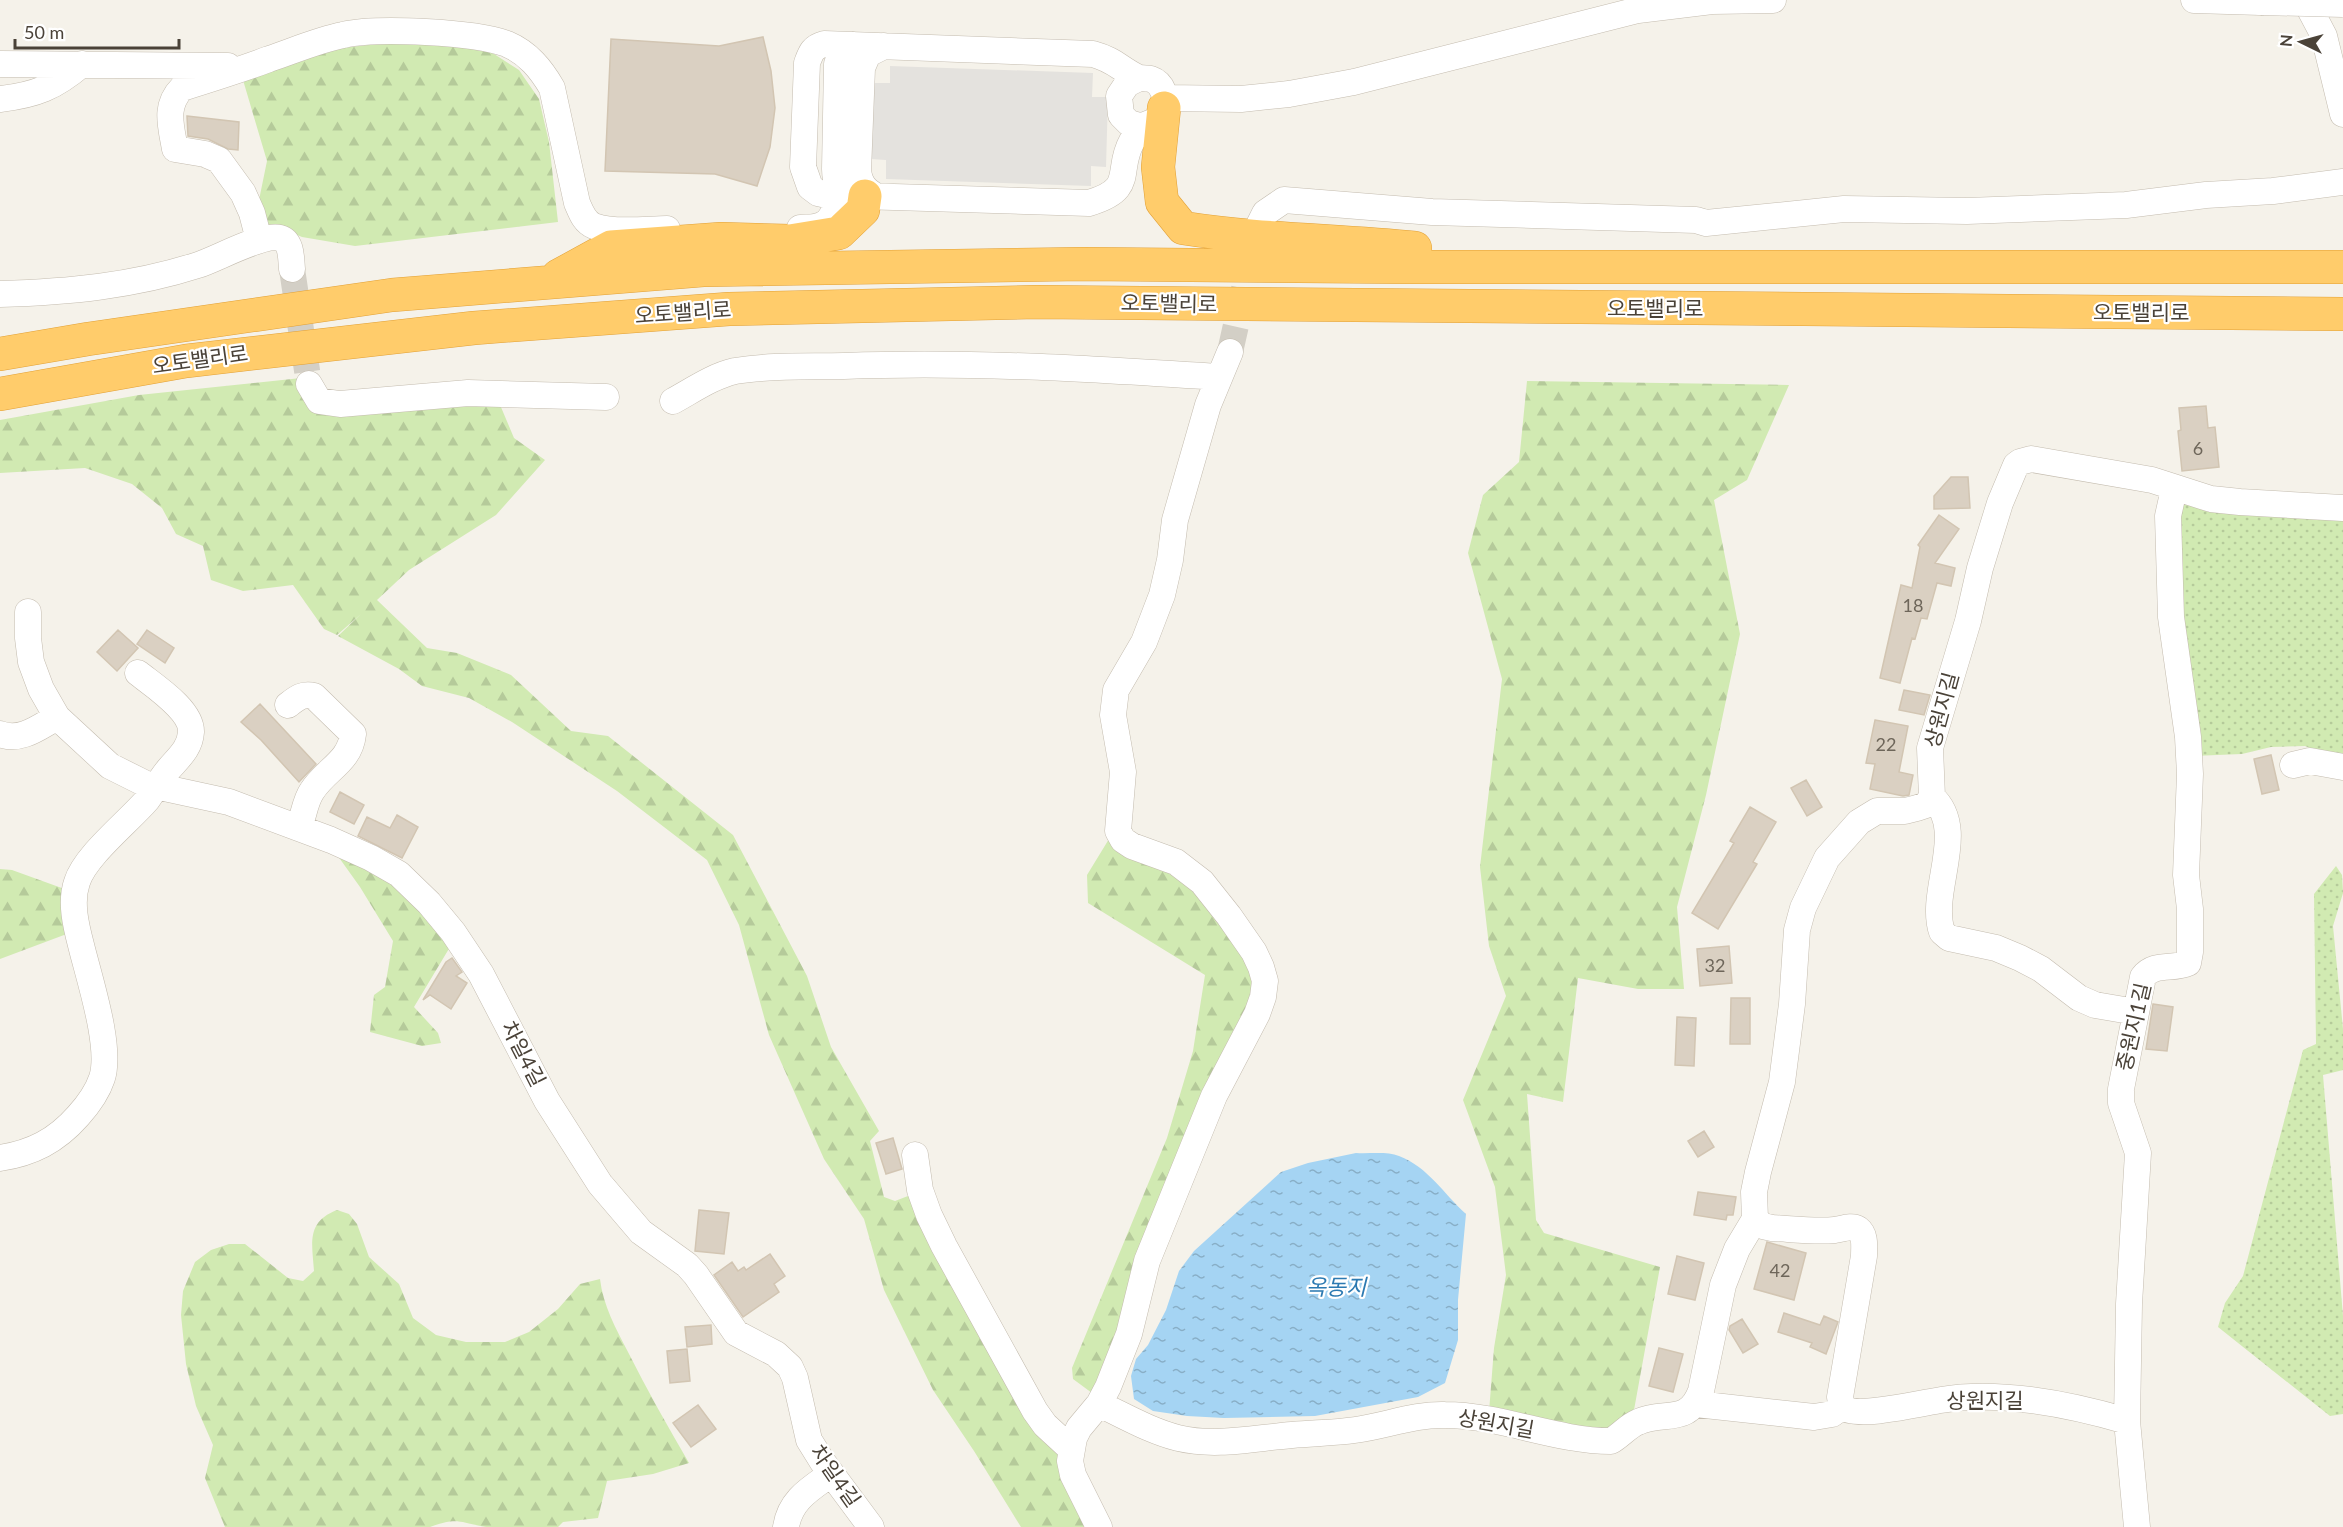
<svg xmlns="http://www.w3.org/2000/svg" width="2343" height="1527" font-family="Lato,'Noto Sans KR',sans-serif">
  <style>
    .green { fill: url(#green-dots) }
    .forest { fill: url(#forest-firs) }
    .parking { fill: #e4e2de }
    .water { fill: url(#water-ripples) }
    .building { fill: #dad0c2; stroke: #d2c5b2; stroke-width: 1.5 }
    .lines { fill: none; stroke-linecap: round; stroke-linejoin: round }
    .minor-tunnel { stroke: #d3cfc6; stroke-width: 26; stroke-dasharray: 26 13; stroke-linecap: butt }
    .minor-casing { stroke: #c4bcaf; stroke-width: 27 }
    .highway-casing { stroke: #e2a137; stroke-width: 34 }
    .minor { stroke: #fff; stroke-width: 26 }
    .highway { stroke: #ffcc6b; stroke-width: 33 }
    .minor-bridge-casing { stroke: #c4bcaf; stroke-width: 27; stroke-linecap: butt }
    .minor-bridge { stroke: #fff; stroke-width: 26 }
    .labels { text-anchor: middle; stroke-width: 4.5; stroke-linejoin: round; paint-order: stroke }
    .number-label { font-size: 18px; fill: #6e665a }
    .street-label { font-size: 21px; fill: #4a4238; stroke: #fff }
    .water-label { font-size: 22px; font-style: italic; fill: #2c7ab2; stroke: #fff }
  </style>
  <defs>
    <pattern id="green-dots" width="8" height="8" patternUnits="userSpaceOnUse" patternTransform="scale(1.5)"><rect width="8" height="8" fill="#d1eab2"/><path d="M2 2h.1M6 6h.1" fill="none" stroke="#b5ca9a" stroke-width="1.8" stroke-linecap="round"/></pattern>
    <pattern id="forest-firs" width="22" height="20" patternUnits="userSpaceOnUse" patternTransform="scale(1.5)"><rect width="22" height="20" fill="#d1eab2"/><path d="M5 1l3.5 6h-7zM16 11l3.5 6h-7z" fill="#b5ca9a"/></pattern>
    <pattern id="water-ripples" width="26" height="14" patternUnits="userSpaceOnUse" patternTransform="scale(1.5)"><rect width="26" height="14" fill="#a5d4f3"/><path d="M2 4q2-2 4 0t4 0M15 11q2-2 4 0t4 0" fill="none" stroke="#88aec6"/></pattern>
  </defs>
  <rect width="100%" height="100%" fill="#f5f2ea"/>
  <path class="green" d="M2181,498l162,19v243l-38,-14 -34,1 -29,7 -49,2 -18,-139z
    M2336,866l6,9 1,18 -10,33 10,103v41l-20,5 20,241v98l-13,2 -112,-89 7,-24 18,-27 60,-226 13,-6 -2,-150z"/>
  <path class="forest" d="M395,42h54l42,10 28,18 20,29 10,43 9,80 -203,24 -53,-9 -19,-8 -17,2 -7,-31 8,-39 -24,-81 51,-21 47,-11z
    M301,378l5,14 192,8 16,38 31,22 -49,55 -87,55 -32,30 50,48 30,5 54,22 60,56 37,5 125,99 74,141 24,71 48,84 -9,10 14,56 11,4 13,-5 5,2 144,245 38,84h-74l-47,-76 -41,-61 -49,-100 -20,-71 -40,-60 -55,-124 -30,-110 -32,-65 -90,-69 -105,-69 -43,-24 -47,-12 -23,-17 -61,-33 23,-22 -24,21 -13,-6 -31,-44 -50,6 -32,-11 -8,-34 -27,-12 -14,-26 -30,-24 -47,-16 -85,5v-53l139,-25z
    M1527,381l262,4 -42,95 -33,20 26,134 -34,161 -29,112 7,82h-46l-60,-11 -15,124 -36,-8 9,126 8,13 116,34 -26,143 -24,23 -121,-21 5,-64 12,-73 -11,-88 -32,-87 43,-104 -17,-50 -9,-79 22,-188 -34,-126 15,-58 36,-33z
    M1109,839l76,35 74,107 -126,320 -41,92 -19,-14 -1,-11 95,-230 26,-87 12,-76 -117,-72 -1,-28z
    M330,845l74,44 46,58 -36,60 24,26 3,10 -19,3 -52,-14 4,-37 11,-8 8,-46 -33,-54z
    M0,869l12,1 58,21 2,41 -72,27z
    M337,1210l12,4 8,10 12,33 30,27 14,34 23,17 30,7h39l24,-10 29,-23 22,-25 20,-5c3,26 16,50 28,73 19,38 40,75 61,111l-36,11 -46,7 -9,37 -35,4 -5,5c-21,0 -53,0 -72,0 -28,-5 -28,-10 -56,0h-205l-20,-49 8,-33 -17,-39 -10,-42 -5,-49 2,-24 12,-29 16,-12 18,-6h16l43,34 15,3 11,-10c-2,-28 -8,-49 23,-61z"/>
  <path class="parking" d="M890,66l203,7 -1,24h16l-2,70 -15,-1v20l-205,-7v-19l-15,-1 3,-76h16z"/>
  <path class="water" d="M1356,1153c13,1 31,-2 43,3 29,11 44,37 67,58l-8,86v40l-13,43 -27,14 -103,19 -91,2 -37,-2 -34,-5 -19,-12 -3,-23 5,-17 12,-14 18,-35 13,-39 15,-20 87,-79 27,-9z"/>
  <path class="building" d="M763,37l8,34 4,37 -5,39 -13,39 -42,-12 -110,-3 6,-132 108,7z
    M187,116l52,6 -1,28 -10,-1 -20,-10 -20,-3z
    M2206,406l2,22 7,-1 4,40 -37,4 -4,-40 3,-1 -2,-22z
    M1951,477h17l2,31 -36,1v-13z
    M1939,515l20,14 -24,34 20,5 -4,18 -14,-3 -10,36 -6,-1 -6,21 -3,-1 -12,45 -20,-5 21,-93 11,3 8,-41 -2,-2z
    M118,630l20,18 -21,23 -20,-19z
    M147,630l27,18 -9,15 -28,-19z
    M1904,690l26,5 -6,20 -25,-5z
    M260,704l56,60 -17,18 -38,-42 -20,-18z
    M1875,720l33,6 -9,46 14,3 -4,20 -6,1 -33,-7 5,-25 -9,-1z
    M2271,755l8,35 -17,4 -8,-35z
    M1806,780l16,27 -15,9 -16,-28z
    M340,792l24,13 -10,19 -24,-12z
    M1750,807l26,15 -23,40 4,2 -39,65 -26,-16 42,-70 -4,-2z
    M397,815l21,12 -16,31 -44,-22 9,-19 23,11z
    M1729,946l3,37 -32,3 -3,-37z
    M452,958l10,14 -6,4 11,7 -16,26 -21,-14 -7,5 23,-38z
    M1731,998h19v46h-20z
    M2153,1004l20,3 -6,44 -21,-2z
    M1677,1017l19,1 -2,48 -19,-1z
    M1704,1131l10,16 -16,10 -10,-16z
    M893,1138l9,31 -16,5 -10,-31z
    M1698,1192l38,5 -3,18h-6l-1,5 -32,-5z
    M699,1210l30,3 -5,41 -29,-3z
    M1767,1242l39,11 -12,47 -40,-11z
    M770,1254l15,22 -11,8 5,8 -36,25 -29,-42 18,-13 6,9 6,-4 2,3z
    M1677,1256l27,7 -9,37 -27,-6z
    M1784,1313l36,12 4,-9 14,6 -12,32 -16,-7 2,-4 -34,-11z
    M1742,1319l16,25 -15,9 -14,-23 1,-4z
    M711,1325l1,19 -25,3 -2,-20z
    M1659,1348l24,6 -10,38 -24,-6z
    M687,1349l3,32 -20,2 -3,-32z
    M698,1405l18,24 -25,18 -18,-24z"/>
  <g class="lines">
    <path class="minor-tunnel" d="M292,269l17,115
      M1230,352l23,-103"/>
    <defs>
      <path id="minor" d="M2194,0l67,2
        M2305,0l19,36 19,78
        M824,44l269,10c22,6 27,15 44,23 5,2 10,1 14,2 12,4 17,20 12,30 -6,15 -9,11 -20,17 -3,3 -8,11 -11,15 -17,30 5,48 -43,62l-262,-8 -9,-2 -8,-6 -7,-20 4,-104c4,-11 6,-16 17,-19z
        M0,64l228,2
        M1139,78l-12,6 -8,12 2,19 8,8 14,4
        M1166,98l75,1 48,-5 65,-12 284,-72 74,-9 61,-1
        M0,99c36,-4 55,-12 82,-35
        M852,196c-13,-5 -17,-14 -17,-27l2,-105 5,-12 11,-7
        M876,196c-11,-6 -16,-12 -18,-25l4,-103 6,-14 16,-8
        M800,228c26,0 34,-6 37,-33
        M1257,229l8,-16 19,-13 148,12 264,8 10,3 138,-14 123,2 159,-6 80,-10 67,-4 70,-9
        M259,240l-7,-27 -9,-20 -24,-33 -14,-6 -30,-5c-4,-23 -11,-43 7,-61 29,-9 58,-18 87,-29 24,-8 49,-19 74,-24 33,-8 133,-3 164,9 21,9 34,25 45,44l25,115c4,9 7,19 17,23 17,8 54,3 73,3
        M0,294c68,-2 133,-8 198,-29 19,-6 65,-32 82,-27 12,3 11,21 12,31
        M309,384l10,17 21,3 128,-11 138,4
        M673,401c20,-11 40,-25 62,-30 35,-6 74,-4 109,-5 125,-5 249,3 374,11
        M28,612v26l3,24 10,27 16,28 53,49 36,18 83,18 102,38 40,18 28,16 30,29 24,29 28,42 66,127 53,83 41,48 46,33 9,10 40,58 40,21 14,13 5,11 14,62 13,21 49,66
        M288,705c9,-7 15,-12 26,-9l39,38c-3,28 -27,35 -41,57 -7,10 -8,24 -13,36
        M0,734c21,8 39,-7 57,-17
        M2293,765l17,-4 33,6
        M1932,797c37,33 -4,94 10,135l7,6 47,10 24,10 21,11 38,29 16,7 41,7
        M915,1155l5,35 9,25 15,31 91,165 10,14 26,24
        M0,1158c32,-5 56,-17 78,-42 10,-11 19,-23 24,-38 10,-31 -13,-100 -21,-133 -5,-19 -11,-43 -4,-63 8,-26 51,-60 70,-82 7,-10 13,-20 21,-30 10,-12 22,-21 23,-38 1,-22 -37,-46 -53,-59
        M1755,1219l8,7 9,2c21,1 42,4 63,2 7,-1 17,-5 23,-1 8,6 6,18 6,27l-24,141 2,10c14,12 80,-4 99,-7 58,-10 131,5 186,21
        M1099,1404c26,12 51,27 79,34 38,9 76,0 114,-3 21,-2 42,-2 63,-5 30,-4 60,-16 90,-15 56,0 110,26 166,26 9,-5 17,-15 27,-19 27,-12 50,4 63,-31l22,-106 14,-36 18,-30 -1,-27 4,-20 24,-90 10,-78 5,-74 6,-22 24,-50 32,-36 18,-11h28l12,-3 9,-3 6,-8 -2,-49 38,-127 12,-53 20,-65 16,-38 4,-3 11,-3 121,21 59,19 29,3 103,6
        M1696,1404l118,13 18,-3 10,-7
        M786,1527c4,-27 24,-38 45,-53
        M1099,1527l-26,-52 -3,-14 4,-23 5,-10 20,-24 9,-17 21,-53 18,-73 67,-165 43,-82 6,-17 2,-16 -4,-14 -7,-15 -25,-36 -27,-34 -26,-20 -44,-16 -9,-6 -5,-9 5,-59 -10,-57 3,-25 28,-48 18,-47 8,-35 5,-40 33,-115 22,-53
        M2137,1527l-10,-106 2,-117 9,-151 -17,-50v-14l22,-112c11,-15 30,-7 45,-14l2,-11v-43l-4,-34 4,-101 -2,-37 -17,-120 -3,-101 6,-27"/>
      <path id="highway" d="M1164,108l-6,59 4,35 21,26c77,12 155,12 232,20
        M558,276l53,-29 110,-8 69,2 49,-8 24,-23 2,-14
        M0,354l88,-15 304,-44 311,-25 381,-6 331,3h928
        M0,394l186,-33 288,-33 255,-19 308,-7 1306,12"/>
    </defs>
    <use href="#minor" class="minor-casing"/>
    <use href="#highway" class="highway-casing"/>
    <use href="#minor" class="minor"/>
    <use href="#highway" class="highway"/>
    <defs>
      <path id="minor-bridge" d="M2261,2l82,2"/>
    </defs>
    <use href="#minor-bridge" class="minor-bridge-casing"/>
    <use href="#minor-bridge" class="minor-bridge"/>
  </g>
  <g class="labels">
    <g class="number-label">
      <text x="2198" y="455">6</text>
      <text x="1913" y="612">18</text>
      <text x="1886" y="751">22</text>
      <text x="1715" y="972">32</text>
      <text x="1780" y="1277">42</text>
    </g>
    <g class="street-label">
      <text transform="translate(1169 304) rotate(1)" y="7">오토밸리로</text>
      <text x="1655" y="316">오토밸리로</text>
      <text transform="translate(683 313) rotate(-4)" y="7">오토밸리로</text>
      <text x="2141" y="320">오토밸리로</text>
      <text transform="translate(200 360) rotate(-8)" y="7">오토밸리로</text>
      <text transform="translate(1942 710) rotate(-75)" y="7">상원지길</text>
      <text transform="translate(2134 1027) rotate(-77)" y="7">중원지1길</text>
      <text transform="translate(523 1054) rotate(63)" y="7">차일4길</text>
      <text x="1985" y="1408">상원지길</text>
      <text transform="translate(1496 1424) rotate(10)" y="7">상원지길</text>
      <text transform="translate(835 1476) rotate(55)" y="7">차일4길</text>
    </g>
    <g class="water-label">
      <text x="1336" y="1295">옥동지</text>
    </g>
  </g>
  <g transform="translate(2301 42) rotate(275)" stroke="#ffffff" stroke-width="4.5" paint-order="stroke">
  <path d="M0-4.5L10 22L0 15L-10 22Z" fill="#4a4238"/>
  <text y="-9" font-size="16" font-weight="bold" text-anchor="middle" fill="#4a4238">N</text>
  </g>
  <path d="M15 39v9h164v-9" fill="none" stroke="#4a4238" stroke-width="3"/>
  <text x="24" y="39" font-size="18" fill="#4a4238" stroke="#ffffff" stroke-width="4.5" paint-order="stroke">50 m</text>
</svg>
